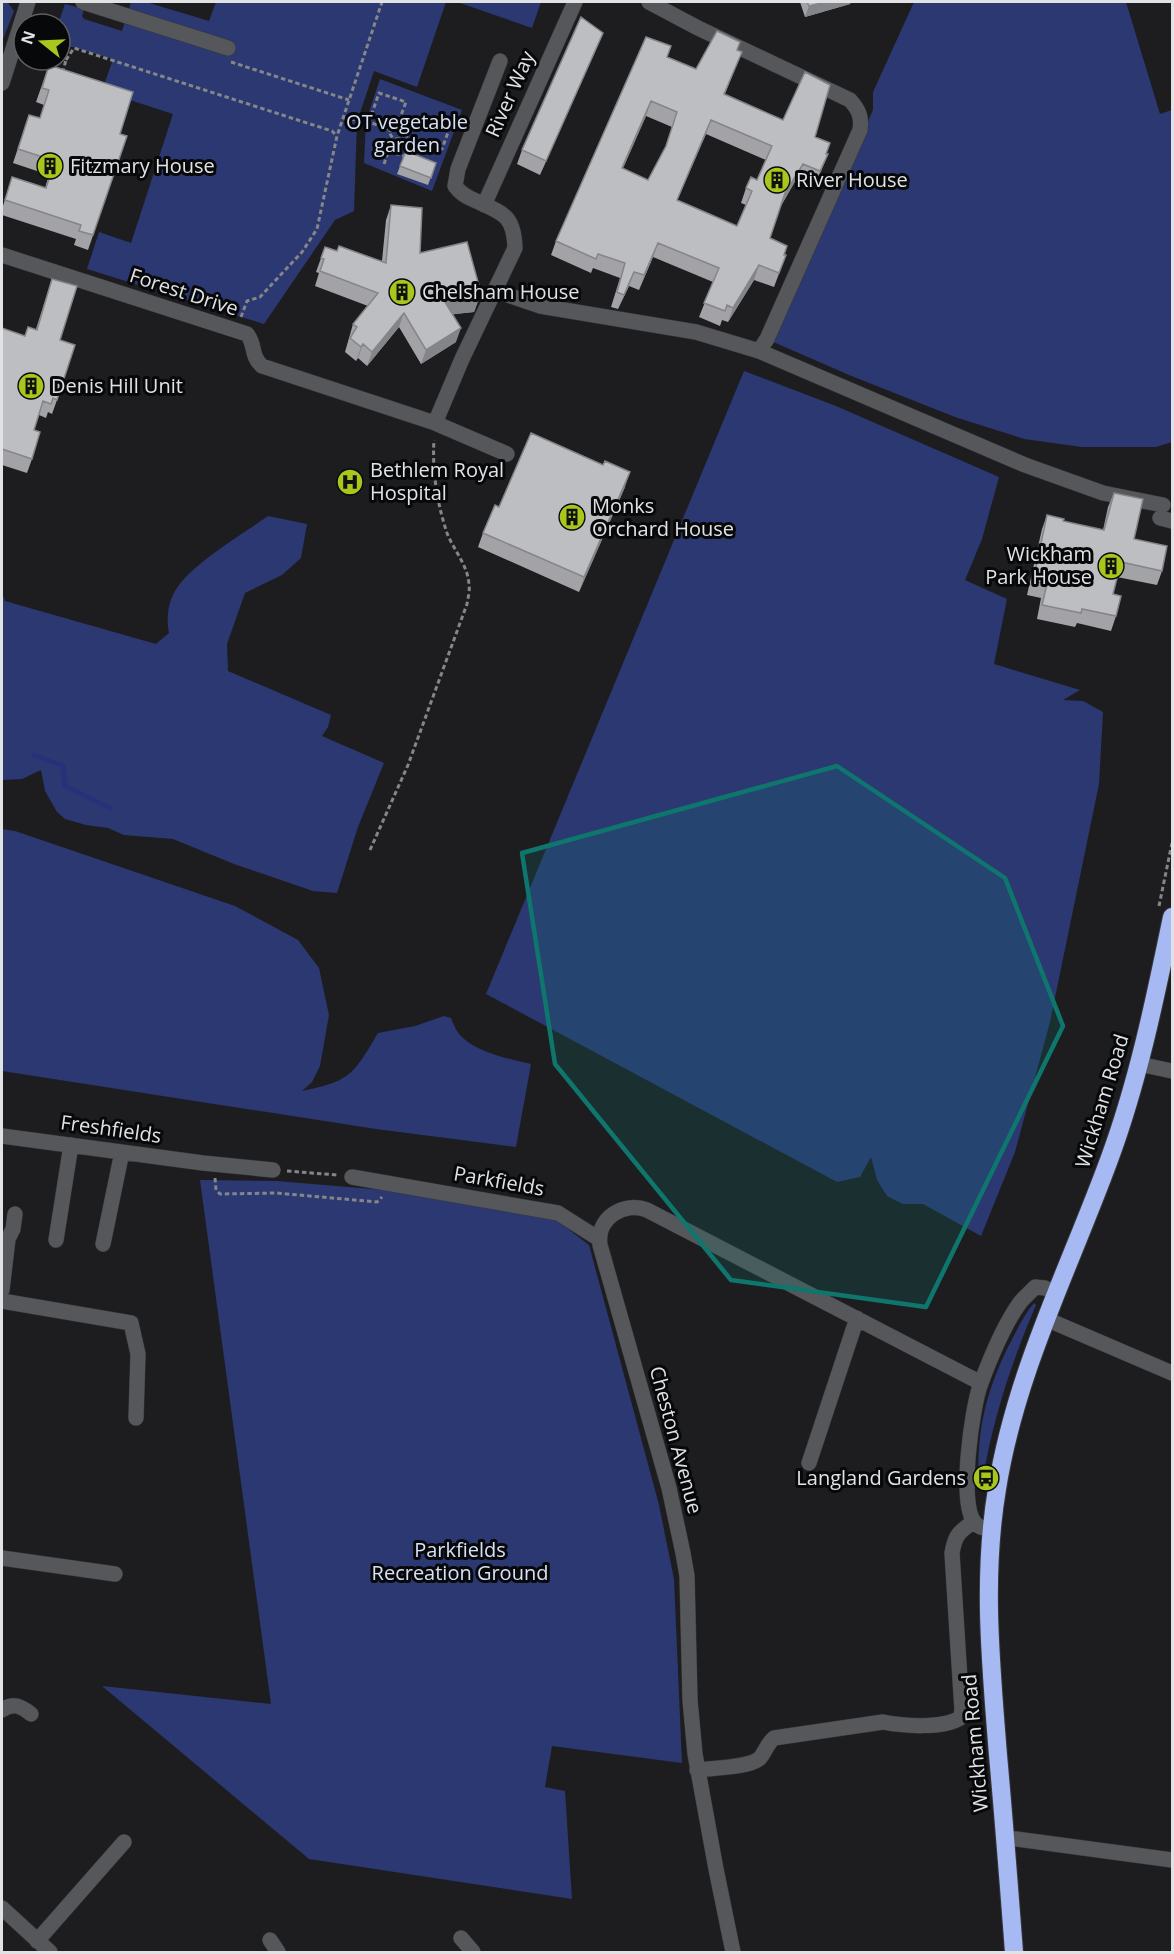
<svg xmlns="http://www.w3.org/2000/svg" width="1174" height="1954" font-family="'Open Sans',sans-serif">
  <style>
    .green { fill: #2b3871 }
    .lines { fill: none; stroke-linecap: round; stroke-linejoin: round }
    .stream { stroke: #25327b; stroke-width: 4.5 }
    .minor-casing { stroke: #37383a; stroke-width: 16 }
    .highway-casing { stroke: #37383a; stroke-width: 20 }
    .path { stroke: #858688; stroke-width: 3; stroke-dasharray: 4.5 3; stroke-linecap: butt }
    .minor { stroke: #56575a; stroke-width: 15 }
    .highway { stroke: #a6b9f3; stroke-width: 18 }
    .wall { fill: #a3a3a7; fill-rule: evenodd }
    .shaded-wall { fill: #848588 }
    .building { fill: #bdbec2; stroke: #848588; stroke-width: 1.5; fill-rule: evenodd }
    .marked { fill: #0f766e; fill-opacity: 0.2; stroke: #0f766e; stroke-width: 4.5; stroke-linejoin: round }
    .labels { text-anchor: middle; stroke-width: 6; stroke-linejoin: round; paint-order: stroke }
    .street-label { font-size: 20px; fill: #e1e2e4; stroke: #070809 }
    .park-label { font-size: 20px; fill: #d8e0f6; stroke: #070809 }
    .poi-label { font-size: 20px; fill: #e1e2e4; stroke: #070809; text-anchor: start }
  </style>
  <rect width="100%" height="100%" fill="#1d1d20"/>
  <path class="green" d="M2,2l6,1 6,8 -12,31z
    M131,2h15l63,19 7,-19h230l-29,85 -43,-16 -17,51 -3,89 -19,9 -71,104 -177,-55 12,-37 32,11 42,-129 -71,-23 11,-32 -40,-12h-3l-4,7 -6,-2v-28h-2l7,-20 19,5 -2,7 2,3 38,12z
    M457,2h84l-9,26z
    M914,2h212l34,112 12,-4v332l-16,5h-74l-58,-8 -69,-22 -106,-42 -78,-34 102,-231v-18z
    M380,79l82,31 -30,81 -68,-28 2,-42z
    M744,371l92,35 163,71 -17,62 -17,41 42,19 -13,65 86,26 -17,10 20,1 20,11 -4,72 -49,238 -35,130 -34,84 -58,-32h-20l-16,-8 -10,-16 -6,-23 -11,20 -23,5 -351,-188z
    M268,516l39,8 -6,34 -19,17 -37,18 -18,51 1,27 103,44 -3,12 -6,9 62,27 -26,64 -21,66 -24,-2 -79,-27 -61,-25 -49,-4 -16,-7 -22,-3 -21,-6 -8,-7 -12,-21 -4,-21 -19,9 -20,1v-187l3,8 151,43 13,-11c-3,-15 -1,-32 8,-45 15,-24 67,-55 91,-72z
    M2,829l13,2 220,75 63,34 21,28 10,47 -9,51 -8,16 -10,9c49,-10 51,-16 76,-58l37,-7 29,-10 7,2c2,5 5,13 9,17 15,17 49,24 71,29l-15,83 -140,-18 -374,-58z
    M200,1180l77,1 107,9 171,29 34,26 70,260 15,74 8,184 -130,-17 -7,41 20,4 7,108 -263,-40 -207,-173 169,18z
    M1034,1303l2,2c-25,58 -44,117 -54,179l-3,2c-3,-52 6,-92 29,-139 8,-15 15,-31 26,-44z"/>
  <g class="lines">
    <path class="stream" d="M34,755l29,11 2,20 45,22"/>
    <defs>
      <path id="minor" d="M83,2l145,46
        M649,2l49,26 152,72c9,10 12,17 10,30l-93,209 -8,12
        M2,83l26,-81
        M484,205l91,-203
        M2,255l245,79c9,11 3,21 15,32l173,57 72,31
        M496,291l44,15 156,26 63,19 266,114 78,28 60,12
        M435,423l27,-64 53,-111c-1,-34 -13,-35 -41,-48 -9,-4 -14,-7 -19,-14l3,-17 42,-108
        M1160,518l12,3
        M1139,1064l33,7
        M2,1136l201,27 70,7
        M352,1177l206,36 41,26
        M56,1240l15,-95
        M103,1244l19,-92
        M2,1290l6,-51 5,-10 2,-15
        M2,1301l129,22 7,31 -2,64
        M1046,1319l126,54
        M809,1463l48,-145
        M991,1529c-6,-1 -12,-1 -16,-6 -17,-18 -3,-117 6,-140 9,-24 23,-58 38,-79 4,-6 11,-11 16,-17l10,1 11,5
        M2,1558l113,16
        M2,1710c11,-8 19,-4 29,4
        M697,1770c14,-2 53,-2 63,-12 5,-6 7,-14 14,-20l109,-16c20,4 59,7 77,-4l2,-7 -10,-158c3,-18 7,-21 21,-31
        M1006,1839h10l156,21
        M2,1908l48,44
        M461,1938l12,14
        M270,1940l8,12
        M37,1941l87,-99
        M733,1952l-17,-83 -21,-115 -5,-54 -3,-124 -4,-23 -14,-65 -69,-243c-4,-27 24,-44 47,-35l334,173"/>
      <path id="highway" d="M1014,1952c-5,-65 -10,-131 -16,-197 -7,-89 -16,-177 -1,-266 18,-115 72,-220 112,-329 29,-78 46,-161 63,-243"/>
    </defs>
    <use href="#minor" class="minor-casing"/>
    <use href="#highway" class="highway-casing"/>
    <path class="path" d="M60,58l6,2 -3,11
      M66,60l8,-12 258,83 5,5
      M231,62l118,38
      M343,118l26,4 22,8
      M369,122l10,-29 27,9 -9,24
      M390 132a7 7 0 1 1 14 0a7 7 0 1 1-14 0Z
      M404,135l38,14 9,-25
      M388,151l19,6
      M384,164l9,-26
      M241,317l6,-16 13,-4 42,-45 15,-23 20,-93 45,-134
      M370,850l38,-85 59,-161c1,-6 3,-13 2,-19 -1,-20 -15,-34 -22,-52 -10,-30 -15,-62 -13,-93
      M1159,906l13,-63
      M287,1171l50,4
      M215,1178l1,12 4,4 56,-1 101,9 5,-5"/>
    <use href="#minor" class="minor"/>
    <use href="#highway" class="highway"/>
  </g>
  <path class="wall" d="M800,2h51l-1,2 -45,13z
    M603,33l-6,14 -57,128 -23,-11 5,-14z
    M737,50l-1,16 -11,28 90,43 11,17h2l-13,31 -18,-7 -16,28 -11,32 14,17h2l-12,32 -20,-7 -26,42 -6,-2 -2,6 -21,-9 14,-35 -60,-25 -14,33 -10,-4 -11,23 -7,-2 9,-29 -27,-10 -2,5 -40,-18 5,-14 111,-184 29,12zM646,116l26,11 -7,22 -17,31 -25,-12zM706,134l60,26 -9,20 -11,8 -5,15 5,2 -9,21 -60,-26z
    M49,65l71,69 7,2 -39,114 -14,-5 2,-6 -74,-24v-6l10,-32 33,11 4,-13 -36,-12 16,-48 11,3 4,-13 -8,-3z
    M406,151l30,12 -8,22 -31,-11z
    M391,205l29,48 61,40 -7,19 -21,2 3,28 -35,22 -22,-37 -32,39 -9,-8 -2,3 -11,-9 8,-28 15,-18 -53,-20 4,-13 -3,-1 9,-25 12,4 45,10 4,-41z
    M52,279l8,61 -3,60 -5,14 -4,-2 -2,6 -7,-3 -5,15 -2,29 -5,14 -25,-8v-137l23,8 11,-7z
    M625,487l-46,105 -101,-45 5,-14 16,-26z
    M1114,493l20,46 28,32 -5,14 -40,-8 -4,17 3,22 -5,15 -34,-8 -2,4 -38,-8 4,-21 -14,-3 15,-66 5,-14 16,6 40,9 5,-23z"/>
  <path class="shaded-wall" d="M825,2h26l-1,2 -45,13 4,-11z
    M603,33l-6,14 -57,128 6,-14z
    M651,101l-5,15 -29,66 5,-14z
    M711,120l-5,14 -35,80 6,-14z
    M828,154l-6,15 -7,16 5,-14z
    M803,164l-6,14 -17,29 5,-14z
    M658,243l-5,14 -14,33 5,-15z
    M759,265l-5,15 -26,42 5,-14z
    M634,272l-5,14 -11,23 6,-14z
    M481,293l-7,19 -35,4 6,-14z
    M404,313l-5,14 -32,39 5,-14z
    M461,328l-5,14 -35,22 5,-14z
    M363,344l-5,14 -2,3 5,-14z
    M630,472l-5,15 -46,105 5,-15z"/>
  <path class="building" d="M807,2h18l-16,4z
    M581,17l22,16 -57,128 -24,-11z
    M717,31l23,11 -3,8 5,2 -18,42 59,26 22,-48 25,13 -15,52 15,6 -4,11h2l-8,17 -17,-7 -18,29 -15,45 17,8 -3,9h2l-7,18 -20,-8 -26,43 -6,-3 -2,6 -21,-8 15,-35 -61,-25 -14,32 -10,-3 -10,23 -7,-3 8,-29 -27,-9 -2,5 -40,-18 90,-204 25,9 -4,11 29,12zM651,101l26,11 -11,34 -18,34 -26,-12zM711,120l61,26 -15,34 -6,-3 -5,11 6,3 -15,35 -60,-26z
    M49,65l84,27 -13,42 7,2 -34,99 -14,-4 2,-6 -76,-25 7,-23 34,11 9,-27 -37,-12 11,-34 11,3 9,-28 -7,-2z
    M406,151l30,12 -5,15 -31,-12z
    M391,205l31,3 -2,45 47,-11 14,51 -2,4 -34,5 16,26 -35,22 -22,-37 -32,39 -9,-8 -2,3 -11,-9 7,-11 -4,-3 25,-31 -58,-22 4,-12 -3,-1 4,-11 12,4 2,-5 47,17z
    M52,279l25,7 -17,54 15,5 -18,55 -4,-2 -2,6 -8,-3 -9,29 6,2 -8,27 -30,-10v-121l23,8 3,-9 9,3z
    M531,433l72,32 2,-4 25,11 -46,105 -101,-44 12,-28 4,2z
    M1114,493l29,6 -9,40 33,7 -5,25 -41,-9 -8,32 8,2 -5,20 -34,-7 -1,4 -39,-8 5,-21 -14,-3 14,-66 17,4 -1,2 41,9z"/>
  <path class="marked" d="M837,766l168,112 58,148 -137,281 -195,-27 -176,-216 -33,-211z"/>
  <defs>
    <symbol id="building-disc" viewBox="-11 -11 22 22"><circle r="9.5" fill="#a8c71d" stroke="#070809"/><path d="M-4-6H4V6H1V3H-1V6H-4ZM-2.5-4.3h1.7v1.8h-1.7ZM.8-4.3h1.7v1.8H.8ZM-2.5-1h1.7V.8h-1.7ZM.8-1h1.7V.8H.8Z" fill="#111"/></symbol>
    <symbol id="hospital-disc" viewBox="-11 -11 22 22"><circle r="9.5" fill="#a8c71d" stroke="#070809"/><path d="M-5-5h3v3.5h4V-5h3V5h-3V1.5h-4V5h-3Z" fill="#111"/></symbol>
    <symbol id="bus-disc" viewBox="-11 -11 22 22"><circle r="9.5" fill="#a8c71d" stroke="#070809"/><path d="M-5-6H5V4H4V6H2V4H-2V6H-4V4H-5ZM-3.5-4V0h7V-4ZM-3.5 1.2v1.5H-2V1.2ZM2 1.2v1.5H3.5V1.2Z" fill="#111"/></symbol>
  </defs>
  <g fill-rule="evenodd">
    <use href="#building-disc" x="35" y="151" width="30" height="30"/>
    <use href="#building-disc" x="762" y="165" width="30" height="30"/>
    <use href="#building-disc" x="387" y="277" width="30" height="30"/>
    <use href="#building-disc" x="16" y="371" width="30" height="30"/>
    <use href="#hospital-disc" x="335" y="467" width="30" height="30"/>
    <use href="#building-disc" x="557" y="502" width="30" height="30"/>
    <use href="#building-disc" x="1096" y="551" width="30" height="30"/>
    <use href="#bus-disc" x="971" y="1463" width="30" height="30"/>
  </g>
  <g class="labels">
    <g class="street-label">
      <text transform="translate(510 94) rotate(-66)" y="7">River Way</text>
      <text transform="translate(184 292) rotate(18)" y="7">Forest Drive</text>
      <text transform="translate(1102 1101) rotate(-73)" y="7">Wickham Road</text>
      <text transform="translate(111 1129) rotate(8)" y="7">Freshfields</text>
      <text transform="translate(499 1181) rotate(10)" y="7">Parkfields</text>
      <text transform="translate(676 1440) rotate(75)" y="7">Cheston Avenue</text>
      <text transform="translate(975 1743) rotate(-95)" y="7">Wickham Road</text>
    </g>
    <g class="park-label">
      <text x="407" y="129">OT vegetable<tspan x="407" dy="23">garden</tspan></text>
      <text x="460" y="1557">Parkfields<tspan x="460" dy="23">Recreation Ground</tspan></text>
    </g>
    <g class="poi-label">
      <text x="70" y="173">Fitzmary House</text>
      <text x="796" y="187">River House</text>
      <text x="422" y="299">Chelsham House</text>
      <text x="51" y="393">Denis Hill Unit</text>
      <text x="370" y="477">Bethlem Royal<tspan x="370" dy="23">Hospital</tspan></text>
      <text x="592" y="513">Monks<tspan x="592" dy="23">Orchard House</tspan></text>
      <text x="1092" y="561" text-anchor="end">Wickham<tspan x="1092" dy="23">Park House</tspan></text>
      <text x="966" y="1485" text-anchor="end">Langland Gardens</text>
    </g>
  </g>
  <rect width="1174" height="1954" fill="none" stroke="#e1e2e4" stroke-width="6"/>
  <g transform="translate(42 42) rotate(288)"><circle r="28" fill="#070809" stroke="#5e5f61" stroke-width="1.5"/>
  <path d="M0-4.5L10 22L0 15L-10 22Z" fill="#a8c71d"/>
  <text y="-9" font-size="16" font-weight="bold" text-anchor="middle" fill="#e1e2e4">N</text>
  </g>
</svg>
